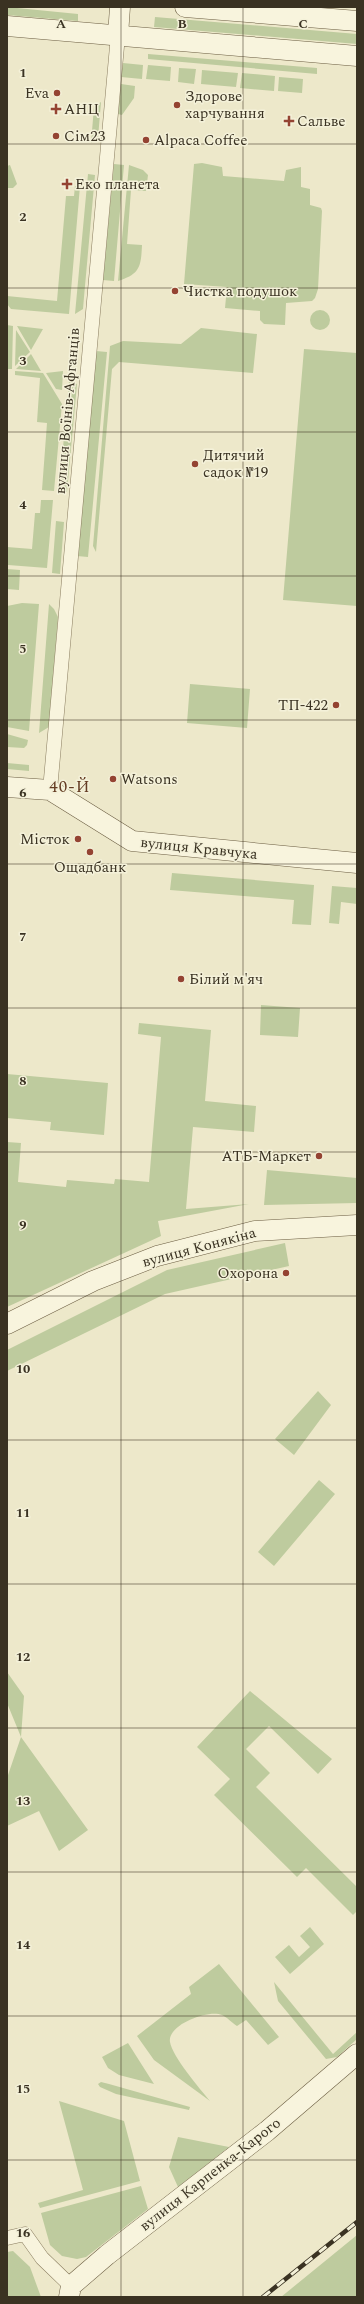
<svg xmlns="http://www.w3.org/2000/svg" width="364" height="2304" font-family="Spectral,serif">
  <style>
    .green { fill: #becb9e }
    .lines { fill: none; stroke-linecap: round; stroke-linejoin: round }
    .street-casing { stroke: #897c5f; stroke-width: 15 }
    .secondary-casing { stroke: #6b5d42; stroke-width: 21 }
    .street { stroke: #f8f4dd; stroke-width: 14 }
    .secondary { stroke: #f8f4dd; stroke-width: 20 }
    .rail-casing { stroke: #3a3222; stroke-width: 4.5 }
    .rail { stroke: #f4f1d9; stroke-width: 3; stroke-dasharray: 9; stroke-linecap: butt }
    .grid { fill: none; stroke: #3a3222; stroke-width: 1; stroke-opacity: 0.55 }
    .poi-dot { fill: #944332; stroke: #f4f1d9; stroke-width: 1.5 }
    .labels { text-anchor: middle; stroke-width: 3; stroke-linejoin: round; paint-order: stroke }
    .poi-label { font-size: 15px; fill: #3a3222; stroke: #f4f1d9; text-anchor: start }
    .street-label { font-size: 15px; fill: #3a3222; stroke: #f4f1d9 }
    .quarter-label { font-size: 17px; letter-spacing: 1px; fill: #643c23; stroke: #f4f1d9 }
    .grid-label { font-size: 13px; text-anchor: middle; font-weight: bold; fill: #3a3222; stroke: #f4f1d9; stroke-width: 3; stroke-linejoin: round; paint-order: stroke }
  </style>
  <rect width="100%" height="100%" fill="#ede8ca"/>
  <path class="green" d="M7,7l71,7v7l-71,-6z
    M155,17l202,17v10l-203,-17z
    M148,54l169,14v6l-169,-15z
    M123,63l20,2 -1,14 -21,-2z
    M148,65l23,2 -1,14 -24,-2z
    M179,68l17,1 -2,15 -16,-2z
    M202,70l36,3 -2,14 -35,-3z
    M242,73l33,3 -1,15 -34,-3z
    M279,77l24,2 -1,14 -24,-2z
    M121,84l14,2 -1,12 -12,17 -4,-1z
    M101,102l-3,36 -7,5 3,-36z
    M202,163l20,4 1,9 61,5 2,-11 15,-3v20l9,2v16l11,3 1,3 -4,78 -3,9 -3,3 -26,2 -1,22 -21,-1 -4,-4v-9l-35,-3 2,-21 -43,-3 10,-120z
    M114,164l10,1 -10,116 -11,-1z
    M10,165l7,19 -4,4h-6v-22z
    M129,165l14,5 5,5 -2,16 -15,-1 -4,54 15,1c-1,22 -2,29 -24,36z
    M88,174l7,1 -11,122 -1,12 -8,5z
    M75,186h5l-11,128 -58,-5 -4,-5v-8l50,5 9,-105h8z
    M310 320a10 10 0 1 1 20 0a10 10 0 1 1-20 0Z
    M7,325l6,1 -1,43h-5z
    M17,326l26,3 -12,21z
    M201,328l56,6 -4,39 -134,-11 -7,7 -16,183 -3,-6 17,-200 13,-5 58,3z
    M16,330l14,22 -15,14z
    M304,349l53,4v253l-74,-6z
    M96,351l11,1 -19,205 -11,-1z
    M31,354l10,17 -25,-2z
    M15,371l28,2 19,31 -8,87 -12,-1 5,-67 -10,-1 3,-44 -25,-3z
    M63,371l-1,19 -6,-1 -10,-16z
    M69,381l8,3 -10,108h-8z
    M41,500h12l-6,68 -39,-3 -1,-18 25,2 3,-36h5z
    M56,521l8,1 -4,52 -8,-1z
    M7,569l13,1 -1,20 -12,-1z
    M22,603l17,1 -10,127 -22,-4v-121z
    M49,604l5,5 4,8 -9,110 -10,6z
    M190,684l60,5 -3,39 -60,-5z
    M7,734l21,6 -1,5 -3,3 -17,-1z
    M7,763l22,2v6l-22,-2z
    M172,873l142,12 -3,40 -19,-1 2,-24 -124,-10z
    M332,886l25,2v16l-16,-2 -2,22 -10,-1z
    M261,1005l39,3 -2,29 -38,-2z
    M139,1023l72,7 -6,71 51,5 -2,26 -61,-5 -7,82 63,-5 -91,17 3,15 -154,71v-165l14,1 -3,39 48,5 1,-7 47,4 1,-5 34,3 12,-145 -23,-3z
    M7,1074l101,9 -4,52 -54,-5 1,-8 -44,-4z
    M267,1170l90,8v25l-93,2z
    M285,1243l4,23 -124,28 -158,77v-21l160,-80z
    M318,1391l13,14 -37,50 -19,-16z
    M319,1480l16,14 -61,72 -16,-14z
    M7,1672l17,24 -3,41 67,93 -29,21 -20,-40 -32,15v-48l14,-41 -14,-34z
    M250,1691l82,68 -14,15 -49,-48 -23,23 24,24 -14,14 101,100v24l-4,4 -47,-47 -9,9 -83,-82 16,-16 -33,-32z
    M310,1927l14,17 -34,30 -15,-17 14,-12 10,12 11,-10 -10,-11z
    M219,1964l60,73 -11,8 -22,-25 -9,6c-5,-3 -10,-9 -15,-11 -14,-6 -55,10 -52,27 2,14 30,47 40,59l-56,-41 -17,-24 54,-42 -2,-7z
    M274,1982l59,72 24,-22v7l-20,18 -11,2 -48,-58z
    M128,2043l26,41 -35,-9 -11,-7 -6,-11z
    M101,2082l8,2 81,23 -1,3 -73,-16 -16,-7 -2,-3z
    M59,2101l65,20 16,60 -100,27 -2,-5 45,-13z
    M178,2137l51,10 -51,40 -9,-20z
    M141,2186l7,23 -62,48 -9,2 -15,-3 -12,-11 -9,-32z
    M357,2235v62h-76z
    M13,2251l17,16 11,30h-34v-45z"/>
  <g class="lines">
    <defs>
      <path id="street" d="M50,790l68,-755
        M7,2238l18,-4 17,24 29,28"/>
      <path id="secondary" d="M185,7l172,14
        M7,26l350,30
        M118,35l2,-28
        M7,787l43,3 82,51 225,22
        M7,1324l86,-43 64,-25 98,-25 102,-6
        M69,2297l2,-11 36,-31 160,-124 90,-77"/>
    </defs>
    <use href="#street" class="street-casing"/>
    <use href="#secondary" class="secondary-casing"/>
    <use href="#street" class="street"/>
    <use href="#secondary" class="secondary"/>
    <defs>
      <path id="rail" d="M263,2297l94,-75"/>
    </defs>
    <use href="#rail" class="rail-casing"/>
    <use href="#rail" class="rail"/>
  </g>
  <path class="grid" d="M121,7v2290M243,7v2290M7,144h350M7,288h350M7,432h350M7,576h350M7,720h350M7,864h350M7,1008h350M7,1152h350M7,1296h350M7,1440h350M7,1584h350M7,1728h350M7,1872h350M7,2016h350M7,2160h350"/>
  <g class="poi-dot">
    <circle cx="57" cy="93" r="4"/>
    <circle cx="177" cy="105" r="4"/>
    <path d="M54 103h4v4h4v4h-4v4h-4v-4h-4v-4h4z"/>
    <path d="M287 115h4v4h4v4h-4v4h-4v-4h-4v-4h4z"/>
    <circle cx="56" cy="136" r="4"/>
    <circle cx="146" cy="140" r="4"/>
    <path d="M65 178h4v4h4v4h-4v4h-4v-4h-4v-4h4z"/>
    <circle cx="175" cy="291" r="4"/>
    <circle cx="195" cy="464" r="4"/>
    <circle cx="336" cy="705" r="4"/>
    <circle cx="113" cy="779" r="4"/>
    <circle cx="78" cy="839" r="4"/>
    <circle cx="90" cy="852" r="4"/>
    <circle cx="181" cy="979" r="4"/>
    <circle cx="319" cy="1156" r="4"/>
    <circle cx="286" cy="1273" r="4"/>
  </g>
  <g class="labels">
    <g class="poi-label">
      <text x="49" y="98" text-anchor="end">Eva</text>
      <text x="185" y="101">Здорове<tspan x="185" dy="17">харчування</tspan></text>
      <text x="64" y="114">АНЦ</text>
      <text x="297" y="126">Сальве</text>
      <text x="64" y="141">Сім23</text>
      <text x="154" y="145">Alpaca Coffee</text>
      <text x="75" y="189">Еко планета</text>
      <text x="183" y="296">Чистка подушок</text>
      <text x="203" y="460">Дитячий<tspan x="203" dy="17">садок №19</tspan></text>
      <text x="328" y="710" text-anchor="end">ТП-422</text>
      <text x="121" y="784">Watsons</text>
      <text x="70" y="844" text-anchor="end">Місток</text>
      <text x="90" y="872" text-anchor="middle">Ощадбанк</text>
      <text x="189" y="984">Білий м'яч</text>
      <text x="311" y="1161" text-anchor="end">АТБ-Маркет</text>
      <text x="278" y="1278" text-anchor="end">Охорона</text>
    </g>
    <g class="street-label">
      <text transform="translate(67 411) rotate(-85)" y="5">вулиця Воїнів-Афганців</text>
      <text transform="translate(199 848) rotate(6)" y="5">вулиця Кравчука</text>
      <text transform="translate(199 1247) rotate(-15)" y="5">вулиця Конякіна</text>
      <text transform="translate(210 2174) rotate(-38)" y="5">вулиця Карпенка-Карого</text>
    </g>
    <g class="quarter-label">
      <text x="70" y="792">40-Й</text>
    </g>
  </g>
  <g class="grid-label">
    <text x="61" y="28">A</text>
    <text x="182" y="28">B</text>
    <text x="303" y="28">C</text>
    <text x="23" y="77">1</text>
    <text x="23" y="221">2</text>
    <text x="23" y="365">3</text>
    <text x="23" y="509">4</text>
    <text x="23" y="653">5</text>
    <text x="23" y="797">6</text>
    <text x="23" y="941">7</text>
    <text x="23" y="1085">8</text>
    <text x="23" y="1229">9</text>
    <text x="23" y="1373">10</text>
    <text x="23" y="1517">11</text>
    <text x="23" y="1661">12</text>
    <text x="23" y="1805">13</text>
    <text x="23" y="1949">14</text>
    <text x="23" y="2093">15</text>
    <text x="23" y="2237">16</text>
  </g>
  <rect width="364" height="2304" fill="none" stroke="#3a3222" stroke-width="16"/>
</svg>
